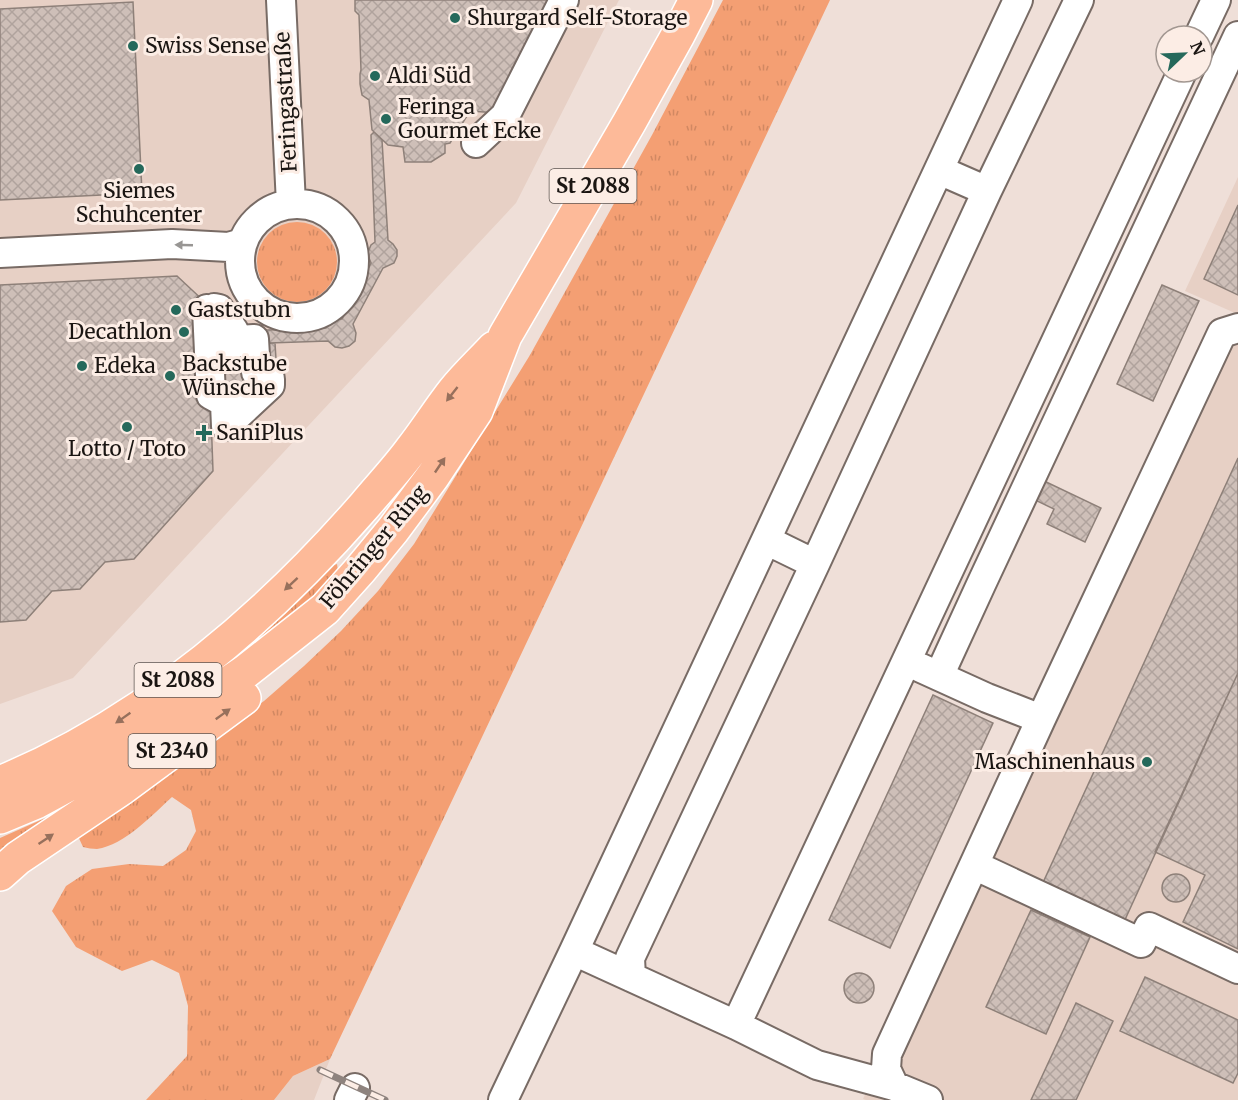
<svg xmlns="http://www.w3.org/2000/svg" width="1238" height="1100" font-family="Merriweather,serif">
  <style>
    .built { fill: #e7d0c5 }
    .grass { fill: url(#grass-tufts) }
    .building { fill: url(#building-cross-hatch); stroke: #8e8079; stroke-width: 1.5 }
    .lines { fill: none; stroke-linecap: round; stroke-linejoin: round }
    .minor-casing { stroke: #786b65; stroke-width: 32 }
    .highway-casing { stroke: #fff; stroke-width: 36 }
    .minor { stroke: #fff; stroke-width: 28 }
    .highway { stroke: #fdba99; stroke-width: 33 }
    .rail-casing { stroke: #8e837e; stroke-width: 7 }
    .rail { stroke: #fcede5; stroke-width: 4.5; stroke-dasharray: 14; stroke-linecap: butt }
    .oneway { fill: #989694 }
    .oneway2 { fill: #97705c }
    .poi-dot { fill: #25695b; stroke: #fcede5; stroke-width: 2 }
    .labels { text-anchor: middle; stroke-width: 6; stroke-linejoin: round; paint-order: stroke }
    .shield { fill: #fcede5; stroke: #5e5651; stroke-width: 1.5 }
    .shield-label { font-size: 20px; font-weight: bold; fill: #1a1512 }
    .poi-label { font-size: 21px; fill: #1a1512; stroke: #fcede5; text-anchor: start }
    .street-label { font-size: 21px; fill: #1a1512; stroke: #fcede5 }
  </style>
  <defs>
    <pattern id="grass-tufts" width="24" height="20" patternUnits="userSpaceOnUse" patternTransform="scale(1.5)"><rect width="24" height="20" fill="#f49f73"/><path d="M3 7l-1-3M5 7V3M7 7l1-3M15 17l-1-3M17 17v-4M19 17l1-3" fill="none" stroke="#d18862"/></pattern>
    <pattern id="building-cross-hatch" width="8" height="8" patternUnits="userSpaceOnUse" patternTransform="scale(1.5)"><rect width="8" height="8" fill="#cebfb8"/><path d="M0 0l8 8M0 8l8-8" fill="none" stroke="#b0a39d"/></pattern>
  </defs>
  <rect width="100%" height="100%" fill="#efdfd8"/>
  <path class="built" d="M0,0h619l-103,203 -443,475 -73,26z
    M1238,177v923h-372l-3,-1 372,-786 -50,-22z
    M330,1059l-16,41h-40l19,-24z"/>
  <path class="grass" d="M723,0h107l-500,1059 -37,17 -19,24h-128l41,-44 1,-50 -9,-33 -27,-13 -30,11 -46,-24 -24,-36 14,-25 26,-17 37,-5 34,2 23,-16 10,-19 -5,-21 -19,-13c-20,18 -47,48 -75,52 -4,0 -10,-1 -14,-2l-6,-13 187,-133 40,-35 37,-35 37,-40 36,-47 116,-189 122,-220z
    M257 262a40 40 0 1 1 80 0a40 40 0 1 1-80 0Z
    M337,564l1,7 -31,32 -67,59 -240,133 328,-228z
    M52,815l-52,40v-17z"/>
  <path class="building" d="M355,0h200l-57,113 -28,-2 -20,32 -5,1v9l-14,9h-26l-2,-15 -15,-2 -16,-15 -3,-30 -7,-5 -2,-11v-10l1,-4 -2,-55 -4,-4z
    M133,2l9,191 -142,7v-191z
    M374,132l8,8 6,100 5,4 4,6v6l-3,7 -11,5 -30,56 3,9 -1,8 -6,5 -7,2 -7,-1 -7,-6 -119,4 -1,-13 118,-4 4,-5 6,-4h6l29,-56 -2,-5 -1,-6 3,-7 4,-3 -4,-107z
    M1238,205v90l-34,-16z
    M177,276l30,28 6,167 -79,88 -29,3 -25,27 -28,2 -26,29 -26,2v-337z
    M1162,285l37,16 -46,100 -36,-17z
    M275,343l3,49 -67,3 -2,-50z
    M1238,458v215l-115,251 -82,-37z
    M1042,480l59,28 -16,34 -38,-18 7,-15 -21,-10z
    M1238,673v276l-55,-27 22,-47 -50,-23z
    M933,695l60,28 -103,225 -61,-28z
    M1162 888a14 14 0 1 1 28 0a14 14 0 1 1-28 0Z
    M1031,910l59,27 -44,97 -60,-27z
    M844 988a15 15 0 1 1 30 0a15 15 0 1 1-30 0Z
    M1145,977l93,43v53l-5,10 -113,-52z
    M1076,1003l37,18 -37,79h-45z"/>
  <g class="lines">
    <defs>
      <path id="minor" d="M281,0l10,204
        M1199,36l17,-36
        M476,143l29,-27 59,-116
        M939,170l48,21
        M240 261a57 57 0 1 1 114 0a57 57 0 1 1-114 0Z
        M0,253l172,-9 57,3 13,-4
        M214,308l5,1 15,22 -7,9 5,5 7,-5 15,-1 2,33 14,7v6l-44,41 -1,-22 -3,-3 -11,-6 -4,-86 6,1z
        M766,540l49,24
        M921,668l66,30 54,21
        M939,676c98,-214 198,-427 299,-640
        M974,865l167,78 8,-16 89,42
        M574,951l162,74 81,40 77,21
        M631,977l-1,-19 185,-394 172,-373 92,-191
        M736,1025l446,-953
        M349,1100l6,-12
        M503,1100l71,-149 444,-951
        M928,1100l-34,-14 -8,-17 1,-15 154,-335 181,-386 16,-5"/>
      <path id="highway" d="M0,783c142,-59 264,-162 365,-278 15,-18 32,-36 46,-55 15,-19 28,-40 43,-59 12,-15 27,-29 40,-43
        M0,817l36,-15 87,-47 122,-83 80,-63 35,-39 33,-40 40,-54 43,-65 29,-75 124,-213 49,-88 18,-35
        M0,874l18,-16 104,-70 122,-90"/>
    </defs>
    <use href="#minor" class="minor-casing"/>
    <use href="#highway" class="highway-casing"/>
    <use href="#minor" class="minor"/>
    <use href="#highway" class="highway"/>
    <defs>
      <path id="rail" d="M320,1070l65,30"/>
    </defs>
    <use href="#rail" class="rail-casing"/>
    <use href="#rail" class="rail"/>
  </g>
  <defs><path id="oneway-solid" d="M-6-.8H1V-3.2L6.5 0L1 3.2V.8H-6Z" transform="scale(1.5)"/></defs>
  <use class="oneway" href="#oneway-solid" transform="translate(184 245) rotate(-178)"/>
  <g class="oneway2">
    <use href="#oneway-solid" transform="translate(452 394) rotate(128)"/>
    <use href="#oneway-solid" transform="translate(440 465) rotate(-56)"/>
    <use href="#oneway-solid" transform="translate(291 584) rotate(137)"/>
    <use href="#oneway-solid" transform="translate(223 714) rotate(-36)"/>
    <use href="#oneway-solid" transform="translate(123 718) rotate(145)"/>
    <use href="#oneway-solid" transform="translate(46 839) rotate(-34)"/>
  </g>
  <g class="poi-dot">
    <circle cx="455" cy="18" r="6"/>
    <circle cx="133" cy="46" r="6"/>
    <circle cx="375" cy="76" r="6"/>
    <circle cx="386" cy="119" r="6"/>
    <circle cx="139" cy="169" r="6"/>
    <circle cx="176" cy="310" r="6"/>
    <circle cx="184" cy="332" r="6"/>
    <circle cx="82" cy="366" r="6"/>
    <circle cx="170" cy="376" r="6"/>
    <circle cx="127" cy="427" r="6"/>
    <path d="M201 424h6v6h6v6h-6v6h-6v-6h-6v-6h6z"/>
    <circle cx="1147" cy="762" r="6"/>
  </g>
  <g class="labels">
    <g class="shield">
      <rect x="549.5" y="169" width="87" height="34" rx="4.5"/>
      <rect x="134.5" y="663" width="87" height="34" rx="4.5"/>
      <rect x="128.5" y="734" width="87" height="34" rx="4.5"/>
    </g>
    <g class="shield-label">
      <text x="593" y="193">St 2088</text>
      <text x="178" y="687">St 2088</text>
      <text x="172" y="758">St 2340</text>
    </g>
    <g class="poi-label">
      <text x="467" y="25">Shurgard Self-Storage</text>
      <text x="145" y="53">Swiss Sense</text>
      <text x="387" y="83">Aldi Süd</text>
      <text x="398" y="114">Feringa<tspan x="398" dy="24">Gourmet Ecke</tspan></text>
      <text x="139" y="198" text-anchor="middle">Siemes<tspan x="139" dy="24">Schuhcenter</tspan></text>
      <text x="188" y="317">Gaststubn</text>
      <text x="172" y="339" text-anchor="end">Decathlon</text>
      <text x="182" y="371">Backstube<tspan x="182" dy="24">Wünsche</tspan></text>
      <text x="94" y="373">Edeka</text>
      <text x="216" y="440">SaniPlus</text>
      <text x="127" y="456" text-anchor="middle">Lotto / Toto</text>
      <text x="1135" y="769" text-anchor="end">Maschinenhaus</text>
    </g>
    <g class="street-label">
      <text transform="translate(286 102) rotate(-93)" y="7">Feringastraße</text>
      <text transform="translate(374 547) rotate(-50)" y="7">Föhringer Ring</text>
    </g>
  </g>
  <g transform="translate(1184 54) rotate(67)"><circle r="28" fill="#fcede5" stroke="#a29791" stroke-width="1.5"/>
  <path d="M0-4.5L10 22L0 15L-10 22Z" fill="#25695b"/>
  <text y="-9" font-size="16" font-weight="bold" text-anchor="middle" fill="#1a1512">N</text>
  </g>
</svg>
